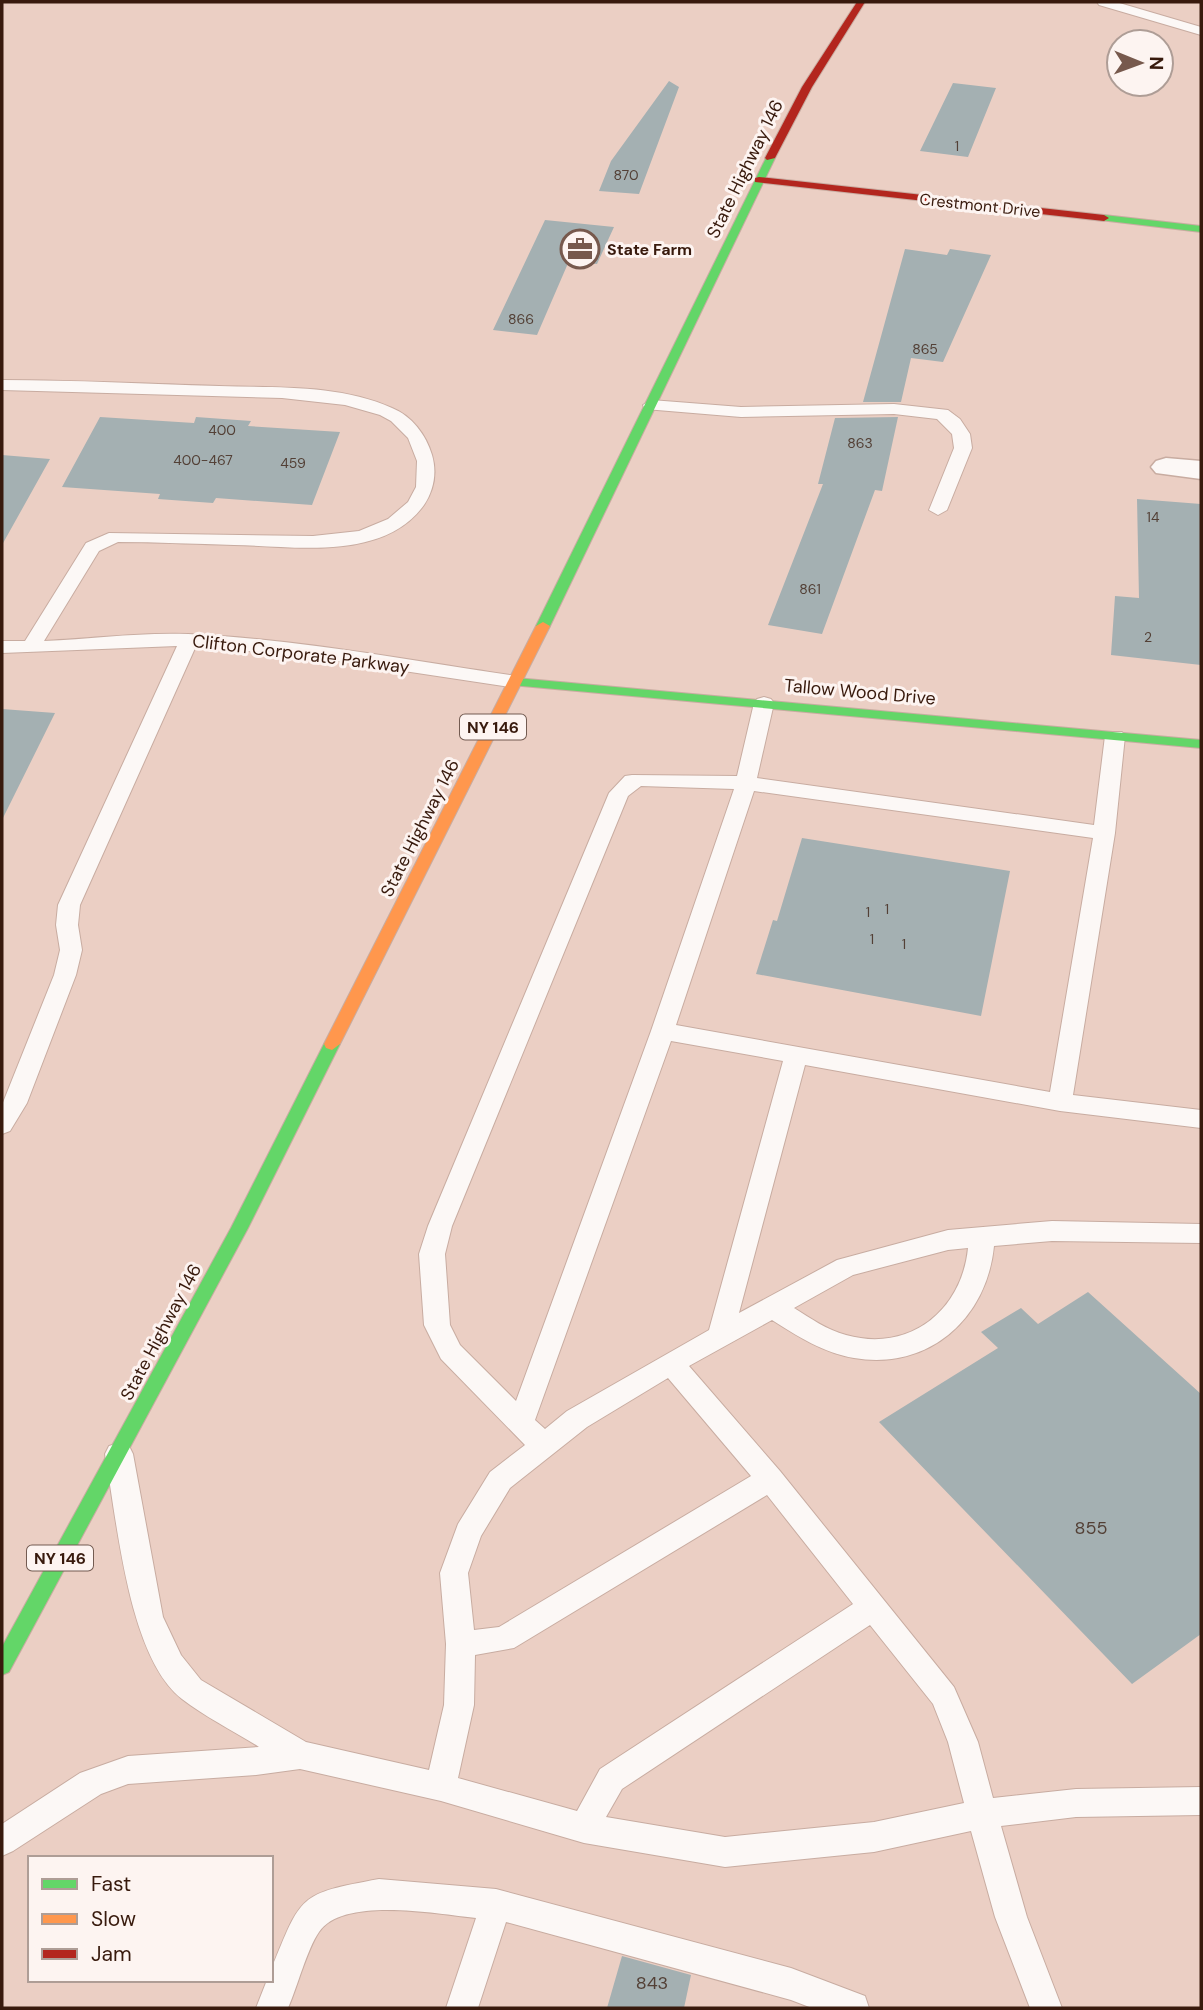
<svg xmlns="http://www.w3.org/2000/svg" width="1203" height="2010" font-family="'DM Sans',sans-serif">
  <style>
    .building { fill: #a4b0b2 }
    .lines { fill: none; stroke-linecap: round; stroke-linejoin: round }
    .lane-casing { stroke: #c8aca1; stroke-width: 2 }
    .street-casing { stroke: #c8aca1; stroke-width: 3 }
    .fast-casing { stroke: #c8aca1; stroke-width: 2 }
    .slow-casing { stroke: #c8aca1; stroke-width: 2 }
    .jam-casing { stroke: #c8aca1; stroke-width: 2 }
    .lane { fill: #fcf8f6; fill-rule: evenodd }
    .street { fill: #fcf8f6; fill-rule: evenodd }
    .fast { fill: #63d668; fill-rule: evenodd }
    .slow { fill: #ff974d; fill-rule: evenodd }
    .jam { fill: #b3261e; fill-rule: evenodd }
    .labels { text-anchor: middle; stroke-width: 6; stroke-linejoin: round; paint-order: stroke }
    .number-label { font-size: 14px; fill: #534036 }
    .far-street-label { font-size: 16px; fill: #381a0d; stroke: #fdf4f1 }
    .far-poi-label { font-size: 16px; font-weight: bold; fill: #381a0d; stroke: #fdf4f1; text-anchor: start }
    .shield { fill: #fdf4f1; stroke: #735b51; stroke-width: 2 }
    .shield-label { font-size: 16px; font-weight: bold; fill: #381a0d }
    .street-label { font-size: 18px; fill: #381a0d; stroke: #fdf4f1 }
    .near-number-label { font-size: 18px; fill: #534036 }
  </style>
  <rect width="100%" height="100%" fill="#ebcfc4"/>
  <path class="building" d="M669,81l10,6 -40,107 -40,-3 12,-30z
    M953,83l43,5 -28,69 -48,-6z
    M545,220l69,7 -17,37 -28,-3 -32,74 -44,-5z
    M905,249l42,6 3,-6 41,6 -48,107 -32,-4 -10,44h-38z
    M100,417l94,6 2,-6 55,4 -3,5 92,6 -28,73 -96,-7 -3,5 -55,-4 2,-5 -98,-7z
    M898,417l-16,74 -7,-1 -53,144 -54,-9 55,-141h-5l17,-66z
    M2,455l48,4 -48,86z
    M1137,499l64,5v161l-90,-10 4,-59 24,2z
    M2,709l53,4 -53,107z
    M802,838l208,33 -29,145 -225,-42 17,-54 4,1z
    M1088,1292l113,102v240l-69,50 -253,-262 119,-74 -17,-16 40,-24 17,16z
    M622,1956l69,19 -7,33h-77z"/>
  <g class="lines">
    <defs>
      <path id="lane" d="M1097,2h19l85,25v8l-102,-30z
        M2,380c73,0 145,4 217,6 57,2 120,-2 173,22 20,8 34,27 40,47 5,17 2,35 -8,50 -41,57 -130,41 -190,40 -38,-1 -77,-3 -116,-3l-19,9 -55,90c48,-2 96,-9 144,-7 110,5 219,26 328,42l10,6 -10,6 -205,-31 -115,-11 -116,259 -2,20 4,25 -6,25 -49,128 -17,28 -8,3v-29l52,-130 6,-25 -4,-25 2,-20 119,-259 -175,7v-12h23l61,-98 23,-10 204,3 46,-5 29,-12 20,-17 8,-15 1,-26 -9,-23 -17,-17 -11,-6 -35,-10 -63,-7 -280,-8z
        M651,400l90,7 153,-3 54,6 12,9 10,15 2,14 -25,62 -9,5 -9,-5 25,-62 -2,-14 -15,-15 -43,-5 -153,3 -96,-8 -2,-4z
        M764,697l7,2 3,4 -17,75 337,47 11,-89 3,-4h14l3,4 -10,97 -42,262 128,15v18l-141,-17 -255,-46 -66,248 98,-53 111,-30 104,-9 149,3v19l-149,-2 -58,5c-7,72 -65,125 -140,112 -30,-5 -57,-22 -82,-38l-83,46 91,105 174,216 24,55 15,56 83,-9 125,-2v28l-125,2 -75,9 26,91 35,91h-32l-35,-91 -24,-86 -97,21 -149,15 -141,-24 -143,-42 -141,-32 -44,6 -128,9 -27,10 -88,57 -11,5v-32l78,-51 48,-17 131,-9c-25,-16 -54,-30 -77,-48 -54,-42 -65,-179 -77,-245l4,-8 10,-3 10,3 4,8 30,163 18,38 20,25 105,62 123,28 15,-65 2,-61 -6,-71 18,-49 32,-52 35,-27 -84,-86 -17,-34 -5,-71 9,-28 181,-433 16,-17 7,-1 105,1 17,-73 3,-4zM641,786l93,3 -83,242 -135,370 -56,-56 -10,-20 -5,-71 7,-28 176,-430zM754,791l339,47 -43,254 -374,-67zM671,1041l112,20 -74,269 -142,81 -22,18 -10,-9zM968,1248c-6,62 -58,105 -122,87 -19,-5 -36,-17 -52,-27l59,-33 95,-25zM668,1378l83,98 -252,151 -25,3 -6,-57 13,-37 29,-48 77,-61zM767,1495l86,109 -253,165 -23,42 -119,-33 16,-73 1,-50 39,-7zM870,1625l63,79 15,38 16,61 -90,19 -149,15 -119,-20 16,-28z
        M379,1879l117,10 295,79 74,28 4,12h-57l-21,-8 -285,-78 -28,86h-32l30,-90c-38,-4 -133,-22 -157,14 -12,17 -22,56 -31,76h-32l11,-28h4v-10c31,-76 27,-76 108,-91z"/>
      <path id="street" d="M1166,458l35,3v18l-45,-6 -5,-6 5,-6z"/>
      <path id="fast" d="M767,156l8,2 -225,468 -2,3h-10l-2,-3z
        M1104,215l97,11v6l-101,-12v-4z
        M516,678l685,62v8l-690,-63 -2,-3z
        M332,1038l8,6 -92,184 -239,444 -7,3v-28l229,-419 93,-184z"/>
      <path id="slow" d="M543,622l7,4 -210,418 -8,6 -6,-2 -2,-4 212,-418z"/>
      <path id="jam" d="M857,2h8l-53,85 -37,71 -8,2 -2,-2 37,-71z
        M759,177l345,38 5,3 -5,3 -349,-39v-4z"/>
    </defs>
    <use href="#lane" class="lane-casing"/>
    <use href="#street" class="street-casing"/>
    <use href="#fast" class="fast-casing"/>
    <use href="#slow" class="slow-casing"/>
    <use href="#jam" class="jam-casing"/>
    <use href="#lane" class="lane"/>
    <use href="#street" class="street"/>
    <use href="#fast" class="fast"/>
    <use href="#slow" class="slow"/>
    <use href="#jam" class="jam"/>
  </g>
  <defs>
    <symbol id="office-ring" viewBox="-11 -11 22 22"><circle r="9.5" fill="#fdf4f1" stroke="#77594d" stroke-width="1.5"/><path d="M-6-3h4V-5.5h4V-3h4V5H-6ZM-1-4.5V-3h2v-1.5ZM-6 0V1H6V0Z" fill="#77594d"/></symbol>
  </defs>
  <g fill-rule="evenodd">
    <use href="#office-ring" x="558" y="227" width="44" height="44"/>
  </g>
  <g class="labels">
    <g class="number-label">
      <text x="957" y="151">1</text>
      <text x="626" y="180">870</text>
      <text x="521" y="324">866</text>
      <text x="925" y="354">865</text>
      <text x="222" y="435">400</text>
      <text x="860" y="448">863</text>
      <text x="203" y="465">400-467</text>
      <text x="293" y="468">459</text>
      <text x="1153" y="522">14</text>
      <text x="810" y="594">861</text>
      <text x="1148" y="642">2</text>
      <text x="887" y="914">1</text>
      <text x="868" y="917">1</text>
      <text x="872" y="944">1</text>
      <text x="904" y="949">1</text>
    </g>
    <g class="far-street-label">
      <text transform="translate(980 205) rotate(6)" y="6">Crestmont Drive</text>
    </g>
    <g class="far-poi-label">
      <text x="607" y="255">State Farm</text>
    </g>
    <g class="shield">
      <rect x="460" y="714.5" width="66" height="25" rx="5"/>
      <rect x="27" y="1545.5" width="66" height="25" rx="5"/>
    </g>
    <g class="shield-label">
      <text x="493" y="733">NY 146</text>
      <text x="60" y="1564">NY 146</text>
    </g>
    <g class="street-label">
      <text transform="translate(745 169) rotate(-64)" y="6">State Highway 146</text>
      <text transform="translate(301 654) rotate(7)" y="6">Clifton Corporate Parkway</text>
      <text transform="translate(860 692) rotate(5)" y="6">Tallow Wood Drive</text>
      <text transform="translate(420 828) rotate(-63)" y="6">State Highway 146</text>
      <text transform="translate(161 1332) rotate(-62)" y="6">State Highway 146</text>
    </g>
    <g class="near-number-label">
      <text x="1091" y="1534">855</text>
      <text x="652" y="1989">843</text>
    </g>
  </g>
  <rect width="1203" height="2010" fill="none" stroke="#381a0d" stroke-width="7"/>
  <rect x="28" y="1856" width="245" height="126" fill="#fdf4f1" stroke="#ae9d96" stroke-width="2"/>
  <rect x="42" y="1879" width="35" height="10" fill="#63d668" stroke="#ae9d96" stroke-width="2"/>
  <text x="91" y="1891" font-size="21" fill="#381a0d">Fast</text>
  <rect x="42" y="1914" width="35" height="10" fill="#ff974d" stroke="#ae9d96" stroke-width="2"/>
  <text x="91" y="1926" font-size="21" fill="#381a0d">Slow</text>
  <rect x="42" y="1949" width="35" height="10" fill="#b3261e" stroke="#ae9d96" stroke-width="2"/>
  <text x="91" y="1961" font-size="21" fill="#381a0d">Jam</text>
  <g transform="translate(1140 63) rotate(91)"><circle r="33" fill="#fdf4f1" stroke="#ae9d96" stroke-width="2"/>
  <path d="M0-5L12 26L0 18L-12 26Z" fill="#77594d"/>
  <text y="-10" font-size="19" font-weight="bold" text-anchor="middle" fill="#381a0d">N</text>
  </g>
</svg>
